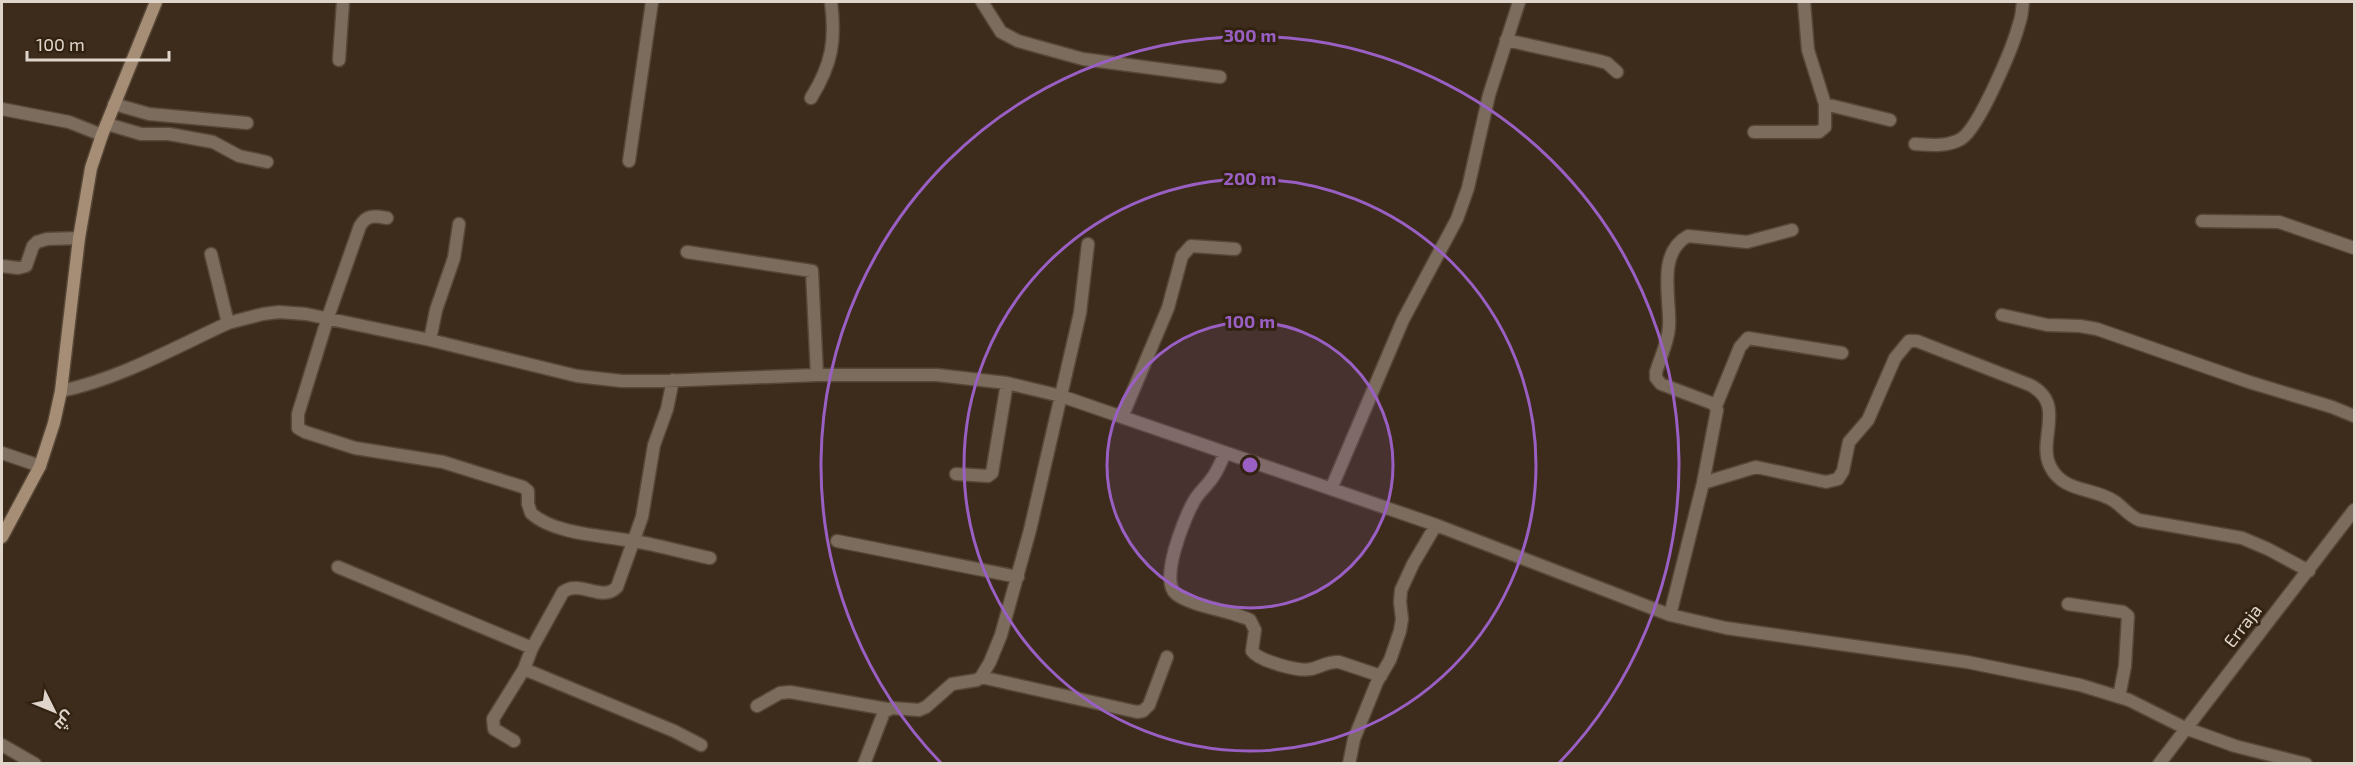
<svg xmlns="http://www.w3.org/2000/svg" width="2356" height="765" font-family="'Exo 2',Cairo,sans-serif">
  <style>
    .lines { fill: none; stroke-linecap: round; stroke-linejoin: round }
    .street-casing { stroke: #574737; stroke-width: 15 }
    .secondary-casing { stroke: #574737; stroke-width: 15 }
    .street { stroke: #7b6c5d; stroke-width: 12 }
    .secondary { stroke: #a68d76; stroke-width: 12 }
    .ring { fill: none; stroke: #995fc3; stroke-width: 3 }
    .labels { text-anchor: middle; stroke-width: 6; stroke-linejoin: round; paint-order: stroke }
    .street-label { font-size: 18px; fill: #e0d5cb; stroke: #322211 }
    .centre { fill: #995fc3; stroke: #322211; stroke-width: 3 }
    .ring-label { font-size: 18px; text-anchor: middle; font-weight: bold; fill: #995fc3; stroke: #322211; stroke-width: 6; stroke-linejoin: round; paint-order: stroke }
  </style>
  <rect width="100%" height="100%" fill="#3d2c1b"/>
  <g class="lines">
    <defs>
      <path id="street" d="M982,2l19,30 17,9 65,18 137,18
        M1506,40l90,20 11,3 10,9
        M339,60l4,-58
        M811,98c21,-34 25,-57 20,-96
        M114,104l35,10 98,9
        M1825,104l65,16
        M2,109l67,13 33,13
        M107,124l34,10h28l44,8 26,14 28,6
        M1754,132h65l6,-5v-23l-17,-54 -4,-48
        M1915,144c15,1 32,3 46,-5 18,-11 52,-92 58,-115 3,-7 3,-15 4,-22
        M629,161l23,-159
        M387,218c-12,-2 -20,-4 -27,8l-32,91 -30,97v14l7,4 50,16 88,14 80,25 5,4v13l3,9c22,21 74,23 102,28 26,4 52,12 77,17
        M2202,221l77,1 75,26
        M687,252l125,19 5,104
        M211,254l17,69
        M2,266l16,2 8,-2 7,-20 4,-4 10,-3 32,-1
        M2002,315l45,10 33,1 17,3 152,53 83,25 22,9
        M430,340l6,-30 18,-52 5,-34
        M61,391c58,-12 113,-43 167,-68l35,-9 16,-2 27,2 124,26 147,36 45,5h40l155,-6h120l70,8 54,13 375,129 234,90 56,13 241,34 113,23 49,15 56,28 50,18 71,18
        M1716,406l24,-59 8,-9 94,15
        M1122,417l46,-109 14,-52 9,-10 44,3
        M2,453l38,13
        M1225,453c-4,9 -8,20 -15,28 -6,8 -13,13 -17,22 -9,16 -34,78 -17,91 17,13 54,16 74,26l5,10 -3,21c7,10 47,21 59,18 10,-2 17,-8 28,-7l42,14
        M956,474l32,2 4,-3 15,-90
        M1703,483l53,-16 70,15 12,-3 5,-8 6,-29 19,-22 27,-62 14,-17h8l113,44c37,19 7,54 20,81 13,27 43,21 64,35 9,6 15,15 25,19l103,18 26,11 41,22
        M1331,489l72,-169 54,-101 11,-31 21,-93 30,-93
        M837,541l181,36
        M338,567l194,81 31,-56c17,-13 39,11 54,-5l25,-70 12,-72 13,-36 6,-29
        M2068,604l55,8 5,4 -3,50 -6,31
        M1670,615l33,-132 14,-73 -3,-6 -53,-20 -5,-6v-6c4,-14 12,-29 13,-45 2,-27 -13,-74 19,-91l59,6 45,-12
        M532,648l-8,21 150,62 27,14
        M981,677l156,35 6,-1 6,-6 18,-48
        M757,706l23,-13 10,-1 97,17
        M514,741l-20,-12 -1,-10 31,-50
        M2,745l33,19
        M864,764l20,-52 8,-4 27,2 7,-3 26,-23 25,-4 4,-3 9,-15 11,-27 29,-105 50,-217 8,-69
        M1349,764l5,-25 23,-57 13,-22 10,-29 2,-12 -2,-17 1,-12 12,-26 23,-39
        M2159,764l195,-254"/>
      <path id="secondary" d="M2,537l38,-71 14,-43 7,-32 18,-153 12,-70 11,-33 54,-133"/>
    </defs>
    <use href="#street" class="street-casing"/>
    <use href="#secondary" class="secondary-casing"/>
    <use href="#street" class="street"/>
    <use href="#secondary" class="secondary"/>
  </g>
  <circle cx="1250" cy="465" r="143" fill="#995fc3" fill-opacity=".12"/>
  <g class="ring">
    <circle cx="1250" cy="465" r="143"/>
    <circle cx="1250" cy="465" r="286"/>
    <path d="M941 763A429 429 0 1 1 1559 763"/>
  </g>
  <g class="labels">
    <g class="street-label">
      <text transform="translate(2243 626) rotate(-52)" y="6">Erraja</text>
    </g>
  </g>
  <circle cx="1250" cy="465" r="9" class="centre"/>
  <g class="ring-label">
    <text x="1250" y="42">300 m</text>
    <text x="1250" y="185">200 m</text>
    <text x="1250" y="328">100 m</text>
  </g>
  <rect width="2356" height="765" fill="none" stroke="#e0d5cb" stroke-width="6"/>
  <g transform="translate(54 711) rotate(133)" stroke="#322211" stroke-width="4.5" paint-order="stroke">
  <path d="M0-4.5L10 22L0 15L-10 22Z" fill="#e0d5cb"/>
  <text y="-9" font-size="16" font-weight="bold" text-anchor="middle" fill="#e0d5cb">ش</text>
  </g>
  <path d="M27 51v9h142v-9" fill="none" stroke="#e0d5cb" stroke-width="3"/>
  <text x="36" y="51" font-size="18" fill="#e0d5cb" stroke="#322211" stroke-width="4.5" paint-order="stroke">100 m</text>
</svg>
